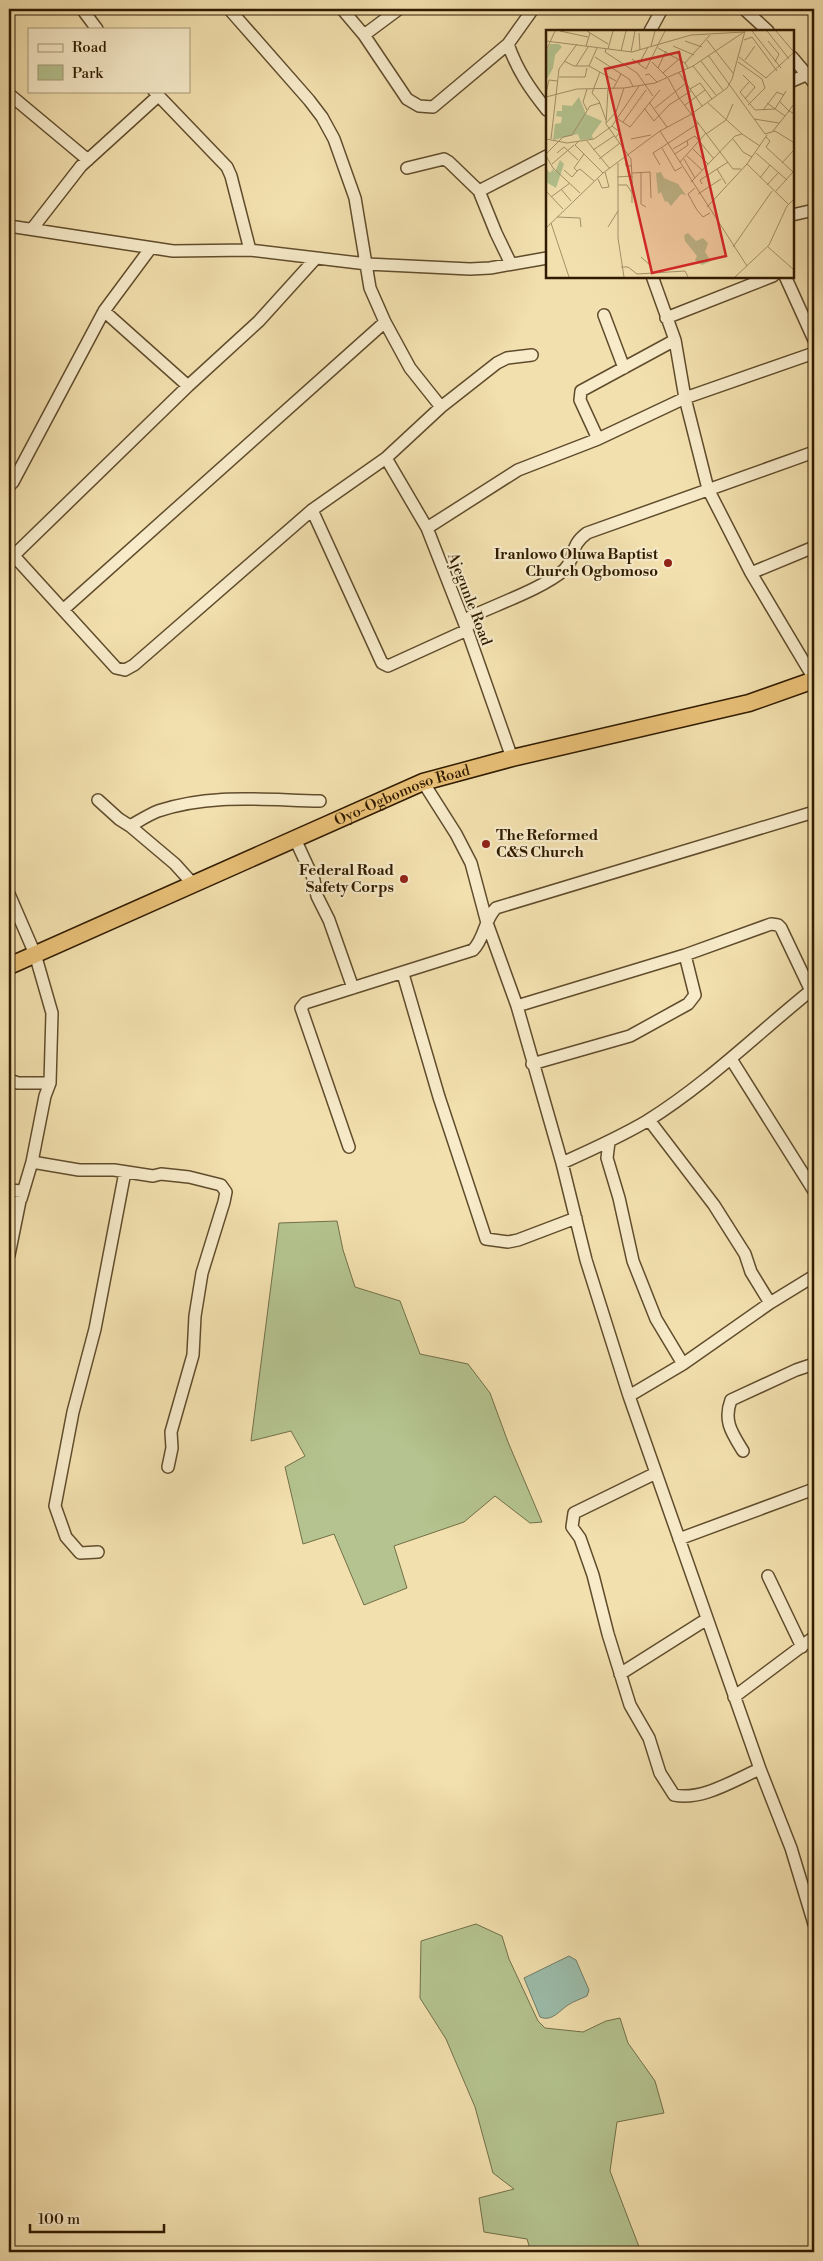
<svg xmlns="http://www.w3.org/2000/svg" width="823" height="2261" font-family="'Libre Bodoni',serif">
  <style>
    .green { fill: #b4c38f; stroke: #726f48 }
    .water { fill: #9bbdac; stroke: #707c67 }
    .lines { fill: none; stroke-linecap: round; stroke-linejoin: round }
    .minor-casing { stroke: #604c2c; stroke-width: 14 }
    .highway-casing { stroke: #301b00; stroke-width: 19 }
    .minor { stroke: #f7ebca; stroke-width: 11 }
    .highway { stroke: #e9c077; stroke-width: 16 }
    .poi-dot { fill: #8f2418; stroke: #f7ebca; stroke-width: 2 }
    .labels { text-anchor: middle; stroke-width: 4.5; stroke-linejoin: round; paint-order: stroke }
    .poi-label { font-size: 15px; font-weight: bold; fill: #301b00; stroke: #f7ebca; text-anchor: end }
    .street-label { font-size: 15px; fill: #301b00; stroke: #f7ebca }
    .inset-road { fill: none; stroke: #a49168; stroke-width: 1 }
    .view { fill: #d62828; fill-opacity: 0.15; stroke: #d62828; stroke-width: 2.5 }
    .inset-edge { fill: none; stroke: #301b00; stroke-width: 2.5 }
  </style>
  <rect width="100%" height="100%" fill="#f2e0ae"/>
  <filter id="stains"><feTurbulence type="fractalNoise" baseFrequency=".004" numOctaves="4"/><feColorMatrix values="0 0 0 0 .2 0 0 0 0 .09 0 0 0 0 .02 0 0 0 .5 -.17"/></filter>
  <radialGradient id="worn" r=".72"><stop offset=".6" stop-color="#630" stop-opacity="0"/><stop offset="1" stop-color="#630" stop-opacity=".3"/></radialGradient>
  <path class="green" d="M337,1221l6,29 12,37 45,14 20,53 48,10 22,29 18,49 34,80 -12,1 -35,-27 -31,26 -70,24 13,42 -43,17 -30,-71 -31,10 -18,-77 20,-11 -14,-25 -40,10 28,-218z
    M476,1924l26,12 7,23 29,62 7,7 38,4 23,-11 14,-3 8,25 27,38 9,32 -47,9 -7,49 31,81h-110l-4,-13 -43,-7 -5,-34 35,-9 -21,-16 -18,-66 -29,-68 -26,-41 1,-57z"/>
  <path class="water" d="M569,1956l7,4 13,30 -2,6c-6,3 -13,5 -19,9 -9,6 -16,17 -28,12l-16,-39z"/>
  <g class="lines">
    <defs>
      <path id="minor" d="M82,9l15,20
        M229,9l80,91 13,17 12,22 21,59 15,90 15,34 25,46 31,39
        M342,9l22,26 43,64 12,7 14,1 75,-63 25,-35
        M744,9l24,22
        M650,31l12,-22
        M364,35l35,-26
        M508,44c9,26 22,45 39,66
        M792,57l22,26
        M792,81l16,-7
        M154,91l73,76 4,9 19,74
        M9,94l79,66
        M407,168l37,-9 5,3 30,29 17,42 15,31
        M479,191l68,-35
        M792,215l22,-5
        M9,226l164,25 77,-1 117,14 103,5 20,-1 57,-10
        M32,229l49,-63 77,-70
        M652,276l23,64 10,58 23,91 43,84 59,99 4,3
        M785,276l29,64
        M104,311l84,75
        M604,315l20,53
        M666,318l107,-42
        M598,439l-18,-39 1,-9 94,-51
        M386,458l41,70 40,102 45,128
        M9,486l4,-4 91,-171 46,-62
        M312,510l70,153 6,3 79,-36 3,-13c25,-12 74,-29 94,-47 13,-12 4,-23 23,-37l227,-81
        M427,528l91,-58 80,-31 87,-41 129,-45
        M14,556l102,112 9,2 9,-5 178,-155 74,-52 55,-51 56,-44 10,-5 25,-3
        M9,560l179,-174 71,-65 57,-63
        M751,573l63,-26
        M64,609l321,-287
        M423,782l33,52 15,29 16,60 30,83 45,157 24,97 43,136 131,373 31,79 23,76
        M98,800l21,19 11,7c9,-5 18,-11 28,-15 53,-18 107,-11 162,-10
        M130,826l45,38 18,20
        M295,839l19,41 3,16 12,24 24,68
        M9,894l26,60 17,59 -2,70 -5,13 -13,66 -11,37
        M403,974l36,123 47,142 22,3 10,-2 58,-22
        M517,1006l168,-51 86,-31 7,1 3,3 30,63 3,-1
        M731,1059l83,132
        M532,1064l98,-28 58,-32 7,-9 -10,-40
        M9,1080l9,3h32
        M649,1120l65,85 31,49 6,18 19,31
        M609,1142l-2,16 12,40 14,63 23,58 27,45
        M349,1147l-48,-139 4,-5 168,-53c12,-12 11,-30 23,-42l318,-96
        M32,1162l47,8h35l39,6 8,-2 28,3 32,8 5,7 -2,10 -22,71 -7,43 -2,39 -22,77 1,16 -4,19
        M562,1163c29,-13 58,-26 85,-42 61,-38 112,-89 167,-133
        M9,1190l13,1 -13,64
        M629,1396l54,-32 87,-61 44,-27
        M743,1451c-11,-18 -20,-30 -12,-51l65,-30 18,-6
        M656,1473l-82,40 -2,14 8,11 13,37 15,59 22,71 19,33 11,35 14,22c28,6 60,-15 86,-26
        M679,1539l135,-50
        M98,1552l-18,1 -14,-16 -11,-31 18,-94 22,-83 30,-157
        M768,1576l34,71
        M620,1674l87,-55
        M734,1697l80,-60"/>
      <g id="highway">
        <path id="s1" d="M9,966l414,-184 89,-24 237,-55 65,-23"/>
      </g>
    </defs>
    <use href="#minor" class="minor-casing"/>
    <use href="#highway" class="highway-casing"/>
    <use href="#minor" class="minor"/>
    <use href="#highway" class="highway"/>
  </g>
  <g class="poi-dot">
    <circle cx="668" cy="563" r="5"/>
    <circle cx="486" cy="844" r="5"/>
    <circle cx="404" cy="879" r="5"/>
  </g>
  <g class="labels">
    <g class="poi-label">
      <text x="658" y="559">Iranlowo Oluwa Baptist<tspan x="658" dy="17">Church Ogbomoso</tspan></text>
      <text x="496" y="840" text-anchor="start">The Reformed<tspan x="496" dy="17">C&amp;S Church</tspan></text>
      <text x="394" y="875">Federal Road<tspan x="394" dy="17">Safety Corps</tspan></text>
    </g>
    <g class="street-label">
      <text transform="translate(470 599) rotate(69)" y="5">Ajegunle Road</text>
      <text dy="5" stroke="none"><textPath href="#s1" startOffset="429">Oyo-Ogbomoso Road</textPath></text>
    </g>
  </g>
  <g transform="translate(546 30)">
    <rect width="248" height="248" fill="#f2e0ae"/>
    <path d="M4,14h9l3,3 -7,8 -2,13 -7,13v-27zM33,67l7,17 16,7 -10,14 1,4 -13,1 -2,-6 -25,6 2,-16 6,-1 1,-6 -6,-1 1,-5h5v-6l10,1zM14,130l4,4 -8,24 -10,-6v-14l4,5 3,-4 2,3zM115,142l3,6 14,6 8,11 -5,-1 -10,12 -4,-5 -2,1 -4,-10 -3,2 -2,-21zM142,203l8,8 7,-3 5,5 -3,9 6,9 -9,4 -7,-5 2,-4 -12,-15 -1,-6z" fill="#b4c38f"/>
    <path class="inset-road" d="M14,1l28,6M206,1l29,37M221,1l22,28M230,1l17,20M44,3l18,11M93,3l1,17M161,10l26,33M198,10l8,-3 25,34M0,11l86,11 59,-17 53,-3M139,11l17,6M222,11l11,13 -4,8M40,16l4,-13 -3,-2M105,16l4,-15M127,16l21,9M112,18l27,15M60,19l-1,3 32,21 16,23M62,19l5,-18M0,21l9,-20M75,21l5,-20M85,22l4,-21M162,25l57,79 10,-3 18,11M49,27l34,22 4,7M193,27l27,21 27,-25M86,29l14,10 19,-38M199,30l10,-14M18,31l10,5h15l27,15M155,31l22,29M106,32l16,16 11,20 54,71h8M192,32l24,17 3,9 -17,17M93,34l9,-17M30,36l12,-19M43,36l8,-18M147,36l23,29M112,38l8,-17M142,38l-3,-5 25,-28M54,42l-8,21 7,8 7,19M117,43l16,-14M133,43l23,33M99,45l4,-1 8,8M197,45l12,12 -10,12M13,47h26l2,-9M204,51l-10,11 15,18 20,-1 11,-18M62,59l-2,35 25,35 1,18M67,59l8,-15M144,59l10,-6 12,16M0,63l3,-13 8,1M0,67l31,-8 47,-1 31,-5 38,-17 51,-34M103,72l18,25M234,72l9,9 4,-6M162,73l34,31 18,12M221,73l18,13M139,75l20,-15M98,78l10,13 15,-16 22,-14M109,78l31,-25M41,80l-4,-8 4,-13M217,80l14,-18 7,3M72,89l12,8 30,-37M208,89l25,4M77,92l23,-32M60,93l10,-11 8,-24M66,96l8,6 -5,6M114,101l87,135M227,101l16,-20 4,2M160,104l20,-14 7,-16M220,107l4,4 -4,6 27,25 -17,19M0,109l21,4 27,-4 18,-13 27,-40M5,109l8,-70 18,-25M85,109l20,-4M187,109l10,13 9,5M33,111l-4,4 28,28M41,111l23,28M116,118l13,23 7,-4M127,119l22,-13 19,23M147,119l15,15M47,120l21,-14M11,123l7,-6 14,13M210,123l31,27M0,124l17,-17 9,-2 18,-29 10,-3M38,124l-10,14 3,3 3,-2 14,12M129,124l13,-9 -1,-4M0,126l7,12 27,25M141,126l15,14M79,127l1,9h6M53,129l21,-16M138,129l11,19M134,132l26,-29M72,133v75l6,39M236,133l11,-12M6,134l22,-19M201,134l41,40M114,135l-7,-12 46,-30M171,139l9,15M18,140l8,7 5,-6M95,142v32l5,3M86,143l18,-1 1,26M71,147l15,-1v27M214,148l10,-13M52,149l4,9 7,-1 -4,-15M145,152l44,-46 7,-2M156,154l-2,-4 28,-18M72,155h9l5,8M221,155l11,-12M149,158l-7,6 9,16 6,7 7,-4M15,159l10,12M0,161l17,18M152,164l23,-15M5,167l19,-14M161,177l40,-43 20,-29M11,187l23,1 1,9M5,193l18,54M62,197l10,-16M0,198l57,-55 57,-42 30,-16 37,-27 5,-9 13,-48M187,217l39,-56M222,217l25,22M95,227l9,8 2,8M75,237h7l9,7 48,-3 3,6M189,247l34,-32 18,-39 6,-6"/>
    <path class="view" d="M133,22l47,204 -74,17 -47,-204z"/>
    <rect width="248" height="248" class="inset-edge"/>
  </g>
  <rect width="823" height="2261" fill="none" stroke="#f2e0ae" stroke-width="30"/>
  <rect x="10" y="10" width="803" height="2241" fill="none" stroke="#301b00" stroke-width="2.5"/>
  <rect x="15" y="15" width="793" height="2231" fill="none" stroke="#301b00"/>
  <rect x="28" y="28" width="162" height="65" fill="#f7ebca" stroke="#a79879"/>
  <rect x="38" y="44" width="25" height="8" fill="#f7ebca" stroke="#a79879"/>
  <text x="72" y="52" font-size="15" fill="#301b00">Road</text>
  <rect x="38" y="65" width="25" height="15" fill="#b4c38f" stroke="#a79879"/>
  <text x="72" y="78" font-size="15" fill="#301b00">Park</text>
  <path d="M30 2224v8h134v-8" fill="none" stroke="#301b00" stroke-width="2.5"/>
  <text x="38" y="2224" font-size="15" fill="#301b00" stroke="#f7ebca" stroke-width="4" paint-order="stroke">100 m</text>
  <rect width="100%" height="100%" filter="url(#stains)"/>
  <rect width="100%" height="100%" fill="url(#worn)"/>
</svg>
